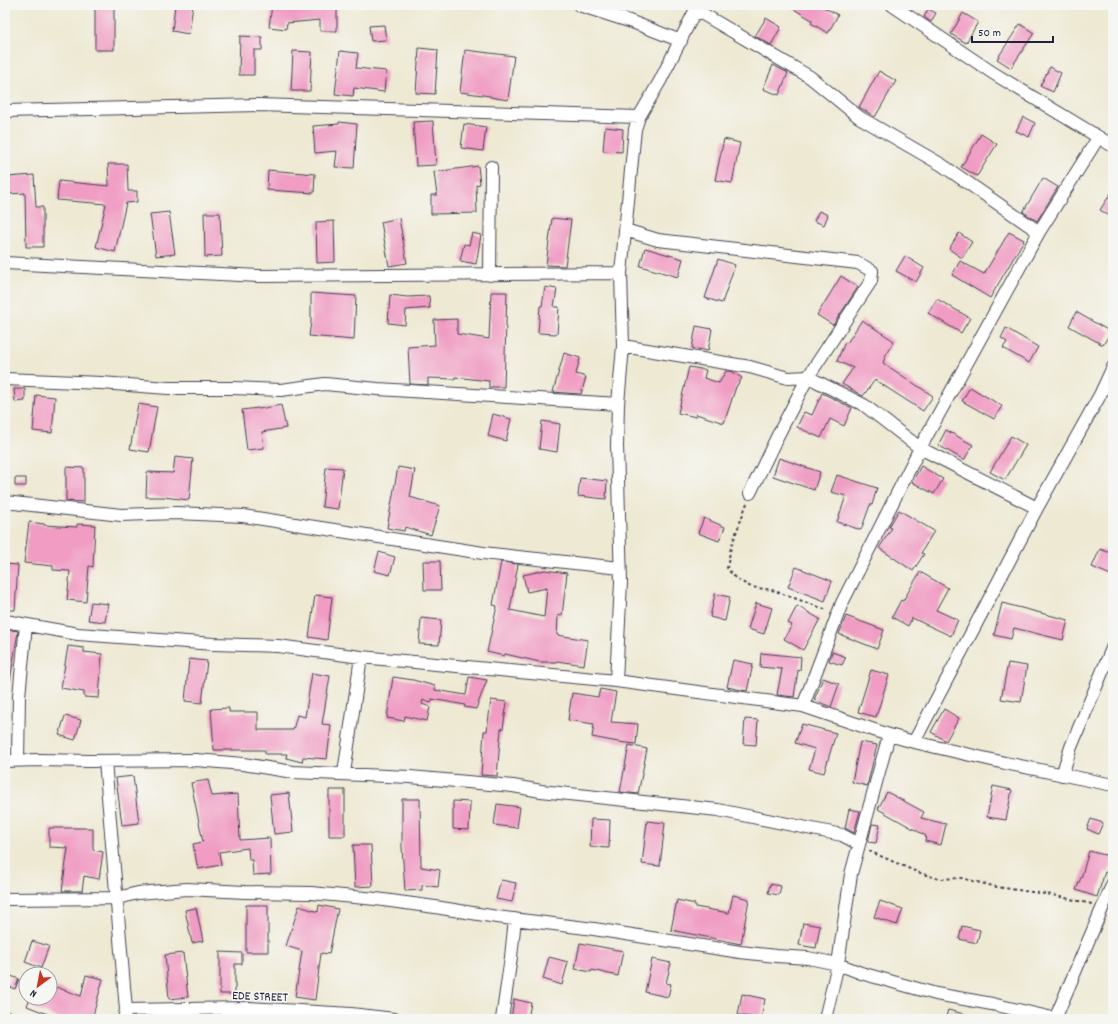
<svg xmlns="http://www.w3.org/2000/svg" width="1118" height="1024" font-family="Dekko,sans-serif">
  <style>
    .building { fill: #f09cc3 }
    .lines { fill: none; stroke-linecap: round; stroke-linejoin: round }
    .minor-casing { stroke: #414052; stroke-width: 14 }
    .path { stroke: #414052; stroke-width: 2; stroke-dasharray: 3 3; stroke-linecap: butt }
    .minor { stroke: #fff; stroke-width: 12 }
    .labels { text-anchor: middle; stroke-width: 3.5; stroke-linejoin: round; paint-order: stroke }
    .street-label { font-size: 13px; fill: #22223b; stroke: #f6f6f2 }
  </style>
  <rect width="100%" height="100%" fill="#f6f6f2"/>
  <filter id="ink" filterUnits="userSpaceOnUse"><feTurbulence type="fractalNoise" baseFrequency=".025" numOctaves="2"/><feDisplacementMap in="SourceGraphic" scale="8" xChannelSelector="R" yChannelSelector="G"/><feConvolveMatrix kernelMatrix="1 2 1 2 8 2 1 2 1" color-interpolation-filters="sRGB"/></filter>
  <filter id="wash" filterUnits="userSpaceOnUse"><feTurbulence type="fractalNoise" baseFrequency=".012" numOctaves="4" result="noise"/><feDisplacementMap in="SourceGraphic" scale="16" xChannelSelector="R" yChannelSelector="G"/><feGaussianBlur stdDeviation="0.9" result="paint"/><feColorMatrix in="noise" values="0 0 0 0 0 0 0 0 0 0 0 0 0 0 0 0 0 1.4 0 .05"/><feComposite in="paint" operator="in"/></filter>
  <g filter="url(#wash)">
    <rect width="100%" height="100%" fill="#eee9d3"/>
    <g id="blocks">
      <path class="building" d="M95,5h19v45h-19z
        M175,5h18l-4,29 -17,-3z
        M272,5l17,2 23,-2h25v26h-17v-11l-33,3 -1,6 -17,-2z
        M787,5h33l18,10 -10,18 -17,-10 1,-3z
        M928,9l8,4 -5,9 -7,-5z
        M963,13l15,9 -12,21 -15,-9z
        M766,18l15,9 -10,18 -16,-9z
        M1020,24l14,9 -23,35 -14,-9z
        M384,25l2,15 -15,1 -2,-15z
        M240,36l22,1v13h-8v25h-15z
        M419,48l19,2 -3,44 -19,-1z
        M465,50l49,6 -6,44 -18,-3v-1l-30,-4z
        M293,51l19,1 -2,39h-19z
        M340,51l18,2 -2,15 30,3 -2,21 -30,-4 -1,8 -18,-2z
        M773,65l15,8 -9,22 -16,-6z
        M1050,67l11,6 -8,19 -13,-6z
        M879,71l17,10 -21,36 -16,-10z
        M1023,117l12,6 -6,14 -13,-6z
        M433,121l3,44 -20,1 -3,-44z
        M339,122l18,2 -3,44 -19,-1 2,-16 -22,2 -2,-27 26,-2z
        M464,124l22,3 -3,24 -22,-3z
        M605,127l18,2 -1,23 -19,-1z
        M981,134l16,10 -20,32 -16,-9z
        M724,139l16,4 -8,40 -17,-3z
        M108,164h19l1,27h9v11l-11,1 -11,49 -19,-5 10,-43 -49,-4 2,-19 50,5z
        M478,166l2,18 -4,1 1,28 -46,1v-19h6l-3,-23z
        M268,170l47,4 -1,19 -47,-3z
        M34,175l2,32h7v40h-17l-1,-54 -17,1 -1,-17z
        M1043,178l15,9 -21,34 -14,-9z
        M1113,190v28l-13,-8z
        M819,211l9,4 -4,10 -10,-4z
        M169,212l6,42 -19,2 -6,-42z
        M204,213h16l2,43 -17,1z
        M399,218l8,45 -18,3 -8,-44z
        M552,218l19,2 -6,46 -19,-1z
        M334,221l1,41 -18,1 -1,-41z
        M1009,232l15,8 -34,58 -38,-23 8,-14 24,13z
        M472,233l9,2 -5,29 -16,-3 4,-17 5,1z
        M959,233l13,9 -10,16 -13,-9z
        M645,248l38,11 -5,18 -38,-11z
        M905,256l19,12 -8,14 -20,-11z
        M718,259l17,6 -13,38 -17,-5z
        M841,276l17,11 -25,38 -16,-10z
        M545,287l12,2 -3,18h5l-2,27 -19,-1 2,-27h2z
        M491,292h16l-3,95h-15v-6l-34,-4v2l-27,-1v7l-18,-1 -2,-37 27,-2 -1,-25 23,-1v15l32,5z
        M311,293l45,3 -2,44 -45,-4 2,-14z
        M390,295l17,2 22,-1 1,12 -24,2 -1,15 -17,-2z
        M937,299l33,19 -9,15 -33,-20z
        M1076,312l35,20 -8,13 -34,-19z
        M862,320l32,21 -8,13 -3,9 50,33 -10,15 -48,-31 -12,16 -21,-12 11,-16 -16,-7 8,-19 2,1z
        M696,326l16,3 -4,22 -16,-3z
        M1006,328l32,19 -9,16 -26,-15 4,-6 -6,-4z
        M564,353l16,5 -4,16 10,3 -5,17 -28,-2z
        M689,367l17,3 -2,8 15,5 7,-12h5l11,7 -6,9 -12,36 -28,-9v3l-18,-4z
        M970,387l32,19 -8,13 -32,-18z
        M14,389h11v12l-10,1z
        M822,393l30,15 -8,18 -14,-7 -9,19 -24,-11 7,-15 8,3z
        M36,395l19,2 -3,36 -19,-2z
        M138,404l19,3 -8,45 -19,-3z
        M281,405l5,23 -24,4 2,16 -17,2 -5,-40 16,-2 1,1z
        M493,414l18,5 -5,22 -18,-5z
        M542,421l18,3 -3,28 -18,-3z
        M946,430l27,15 -9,15 -26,-15z
        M1011,436l15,9 -21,35 -15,-8z
        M175,457l18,2 -4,41 -26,-3h-17l1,-25 26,1z
        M779,458l41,14 -6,18 -41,-14z
        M921,466l22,13 -9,15 -22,-12z
        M66,467l18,1v34l-18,-1z
        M326,467l17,1 -5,41 -16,-2z
        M398,467l17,3 -5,27 30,9 -9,29 -26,-8 -1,4 -17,-3z
        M837,475l40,13 -5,17h-2l-9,25 -24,-8 9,-26 -15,-4z
        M15,478h11v8h-11z
        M580,478l27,3 -1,18 -28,-3z
        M899,510l35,21 -13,22 3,1 -11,17 -34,-23 13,-20 -3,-1z
        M704,518l21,9 -6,14 -21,-8z
        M29,522l15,2v1l33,2v-3l18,1 -2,42 -4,-1 -3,36 -19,-2 3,-29 -17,-1v-4l-29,-3z
        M1100,549l13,5v22l-21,-9z
        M379,552l16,5 -5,18 -16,-4z
        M423,561h17l1,29h-17z
        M501,562l17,2 -8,46 34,7 3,-29 -20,4 -4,-17 22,-5 22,3 -5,43 -4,-1 -1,20 31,5 -4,25 -27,-4 -1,1h-16l-35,-8 -1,2 -17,-4 10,-46 -4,-1z
        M5,564l13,1 -3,45h-10z
        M796,567l36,14 -7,20 -37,-14z
        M920,572l28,16 -12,22 22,10 -7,16 -39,-18 -4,8 -16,-9 9,-17 2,1z
        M715,594l15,3 -5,24 -15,-4z
        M315,595l17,2 -5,43 -18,-3z
        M91,602l17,2 -3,18 -17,-2z
        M756,603l16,5 -8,26 -16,-5z
        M1002,603l66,17 -5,20 -49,-12 -3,11 -17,-4z
        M797,606l23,13 -17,31 -19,-11 8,-14 -4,-2z
        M846,616l38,14 -7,19 -38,-15z
        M421,618l20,2 -2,25 -20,-1z
        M5,629l13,2 -8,50 -5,-1z
        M68,646l16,2v4l18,2 -3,44 -15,-1v-5l-23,-4z
        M832,652l14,5 -4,8 -13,-4z
        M761,653l40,4 -1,14 -2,-1 -4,27 -17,-2 5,-26 -22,-2z
        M189,659l18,2 -5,42 -17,-2z
        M733,660l20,4 -6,27 -20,-4z
        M1008,663l19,3 -6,36 -20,-3z
        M871,670l18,5 -13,42 -18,-5z
        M312,673l18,3 -8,48 9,1 -4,34 -24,-2 -1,5 -16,-4 1,-4h-22v-4h-51l-3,-41 18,-1v4h29v18h35l4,-15 8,2z
        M393,677l20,3 22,6v4l31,5 3,-18 18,3 -11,29 -12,-2 1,-2 -33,-6v3l-9,-2 -1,4 8,3 -3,14 -22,-5 -1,5 -17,-3z
        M823,678l16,6 -8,23 -17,-7z
        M600,689l16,3 -5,30 27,2 -2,20 -18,-2 -26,-5 2,-13 -26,-4 4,-27 26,4z
        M491,700l16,2 -4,27h-2l-4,47 -16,-1 3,-44h3z
        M944,709l15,9 -13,23 -15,-9z
        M65,716l16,4 -6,20 -16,-5z
        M745,719l13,1 -2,25 -13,-1z
        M802,724l34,9 -12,40 -15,-4 6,-20 -20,-6z
        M860,742l17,3 -10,41 -15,-4z
        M629,745l18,4 -9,45 -18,-2z
        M133,776l6,47 -17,2 -6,-47z
        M208,780l4,16 26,-2 2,46 30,-2 1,36 -18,1 -1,-15h-3l-1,-12 -29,4 2,13 -23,4 -5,-25 10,-2 -12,-59z
        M993,786l19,4 -6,30 -19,-3z
        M329,790h16v46h-16z
        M887,792l37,20 -3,6 25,6 -5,21 -16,-4 1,-5 -48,-27z
        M289,793l4,39 -19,2 -4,-39z
        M402,799h18l1,68 19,3 -2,17 -16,-2v5l-17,1 -3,-44z
        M453,801l17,1 -1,28 -16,-1z
        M497,804l23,3 -3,21 -23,-3z
        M849,809l11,2 -6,22 -9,-5z
        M591,819l19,1 -1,28 -19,-1z
        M1091,819l12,4 -5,11 -11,-5z
        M647,821l18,2 -5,43 -18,-2z
        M872,824l8,1 -4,18 -8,-1z
        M49,828h44v22l10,2 -4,27 -15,-3 -2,15h-20l6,-43 -19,-1z
        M353,845h18l2,41 -18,1z
        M1089,851l24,6 -5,16 -3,-1 -8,25 -21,-7 6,-15z
        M501,880l15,3 -4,19 -16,-3z
        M770,884l11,2 -2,9 -11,-2z
        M733,895l16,4 -8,45 -70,-14 6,-30 18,4v3l34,6z
        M880,901l23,8 -6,16 -23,-8z
        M246,905h22v47h-22z
        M319,905l19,4 -9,45 -8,-1 -6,47 -20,-3 7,-46 -16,-5 13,-40 19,6z
        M196,908l7,33 -11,2 -7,-33z
        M803,923l17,3 -4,22 -17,-3z
        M962,926l18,4 -3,13 -18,-4z
        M32,941l17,5 -8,22 -16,-6z
        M580,943l43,8 -5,25 -26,-6 -1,2 -16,-3z
        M220,952l22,1v11h-7v30h-15z
        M183,953l5,44 -19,2 -4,-44z
        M549,957l19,5 -6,23 -19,-6z
        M652,959l19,4 -5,20 5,1 -3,13 -23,-5z
        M86,975l17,4 -11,40h-32l-33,-13 3,-8h20v-10l5,2 1,-3 25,9z
        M11,976l8,3 -4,10 -8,-3z
        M742,994l23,5 -4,20 -23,-4z
        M514,999l17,4 -3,16h-17z
        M948,1010l24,6v3h-27z"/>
    </g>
  </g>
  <g filter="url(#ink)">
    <use href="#blocks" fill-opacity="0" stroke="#414052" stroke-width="1"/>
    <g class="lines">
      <defs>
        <path id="minor" d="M579,5l53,17 49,19
          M892,5l101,68 120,73
          M696,10l114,67 49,40 83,48 97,67
          M5,111l253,-6 381,12
          M625,230l33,10 200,23 14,8 -1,10 -63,96 -31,60 -27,56
          M5,263l254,13 362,-3
          M490,275l1,-108
          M623,346l127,21 38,11 20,-1 56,28 56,43 117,60
          M5,379l96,4 67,5h66l47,2 44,-6 53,5 240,15
          M5,502l116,13 55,-2 67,3 240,37 137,15
          M5,621l73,13 136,10 64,2 83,11 255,24 187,25 86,29 25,7 91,21 108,22
          M616,681l5,-99 -4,-136 1,-42 5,-58 -2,-73 14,-144 4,-12 21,-36 38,-76
          M803,706l39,-103 78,-155 119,-216 59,-94
          M914,742l123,-234 63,-113 13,-28
          M5,761l34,-1 51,1 106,-1 47,4 50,8 117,5 103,9 28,5 177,19 124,25 17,9
          M18,761l1,-65 7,-71
          M105,761l21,249 -2,9
          M344,773l17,-116
          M1062,775l9,-28 42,-101
          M5,899l112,-1 21,-5 49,-4 58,3 66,1 65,6 59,8 62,10 97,12 146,23 36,4 32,2 30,6 23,9 75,21 56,10 65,15
          M126,1010l122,-2 103,6 43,5
          M5,1018l6,1
          M502,1019l9,-62 4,-38
          M825,1019l13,-55 13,-90 38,-139
          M1055,1019l58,-136"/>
      </defs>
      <use href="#minor" class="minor-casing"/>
      <path class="path" d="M747,503l-16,44 -4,21 8,10 16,9 21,3 55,20
        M869,851l48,21 22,7 22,-1 36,9 55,8 40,9"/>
      <use href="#minor" class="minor"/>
    </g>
  </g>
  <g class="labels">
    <g class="street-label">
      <text transform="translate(260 995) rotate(2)" y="5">EDE STREET</text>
    </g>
  </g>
  <rect width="1118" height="1024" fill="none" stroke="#f6f6f2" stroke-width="20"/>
  <g transform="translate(38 986) rotate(212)"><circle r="19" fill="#f6f6f2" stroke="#a1a1a9"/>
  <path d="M0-3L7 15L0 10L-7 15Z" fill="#c8321e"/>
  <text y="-6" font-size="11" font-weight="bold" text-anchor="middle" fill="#22223b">N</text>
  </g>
  <path d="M972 36v6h81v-6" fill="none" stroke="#22223b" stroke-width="2"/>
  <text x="978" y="36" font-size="12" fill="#22223b" stroke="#f6f6f2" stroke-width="3" paint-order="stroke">50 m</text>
</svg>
